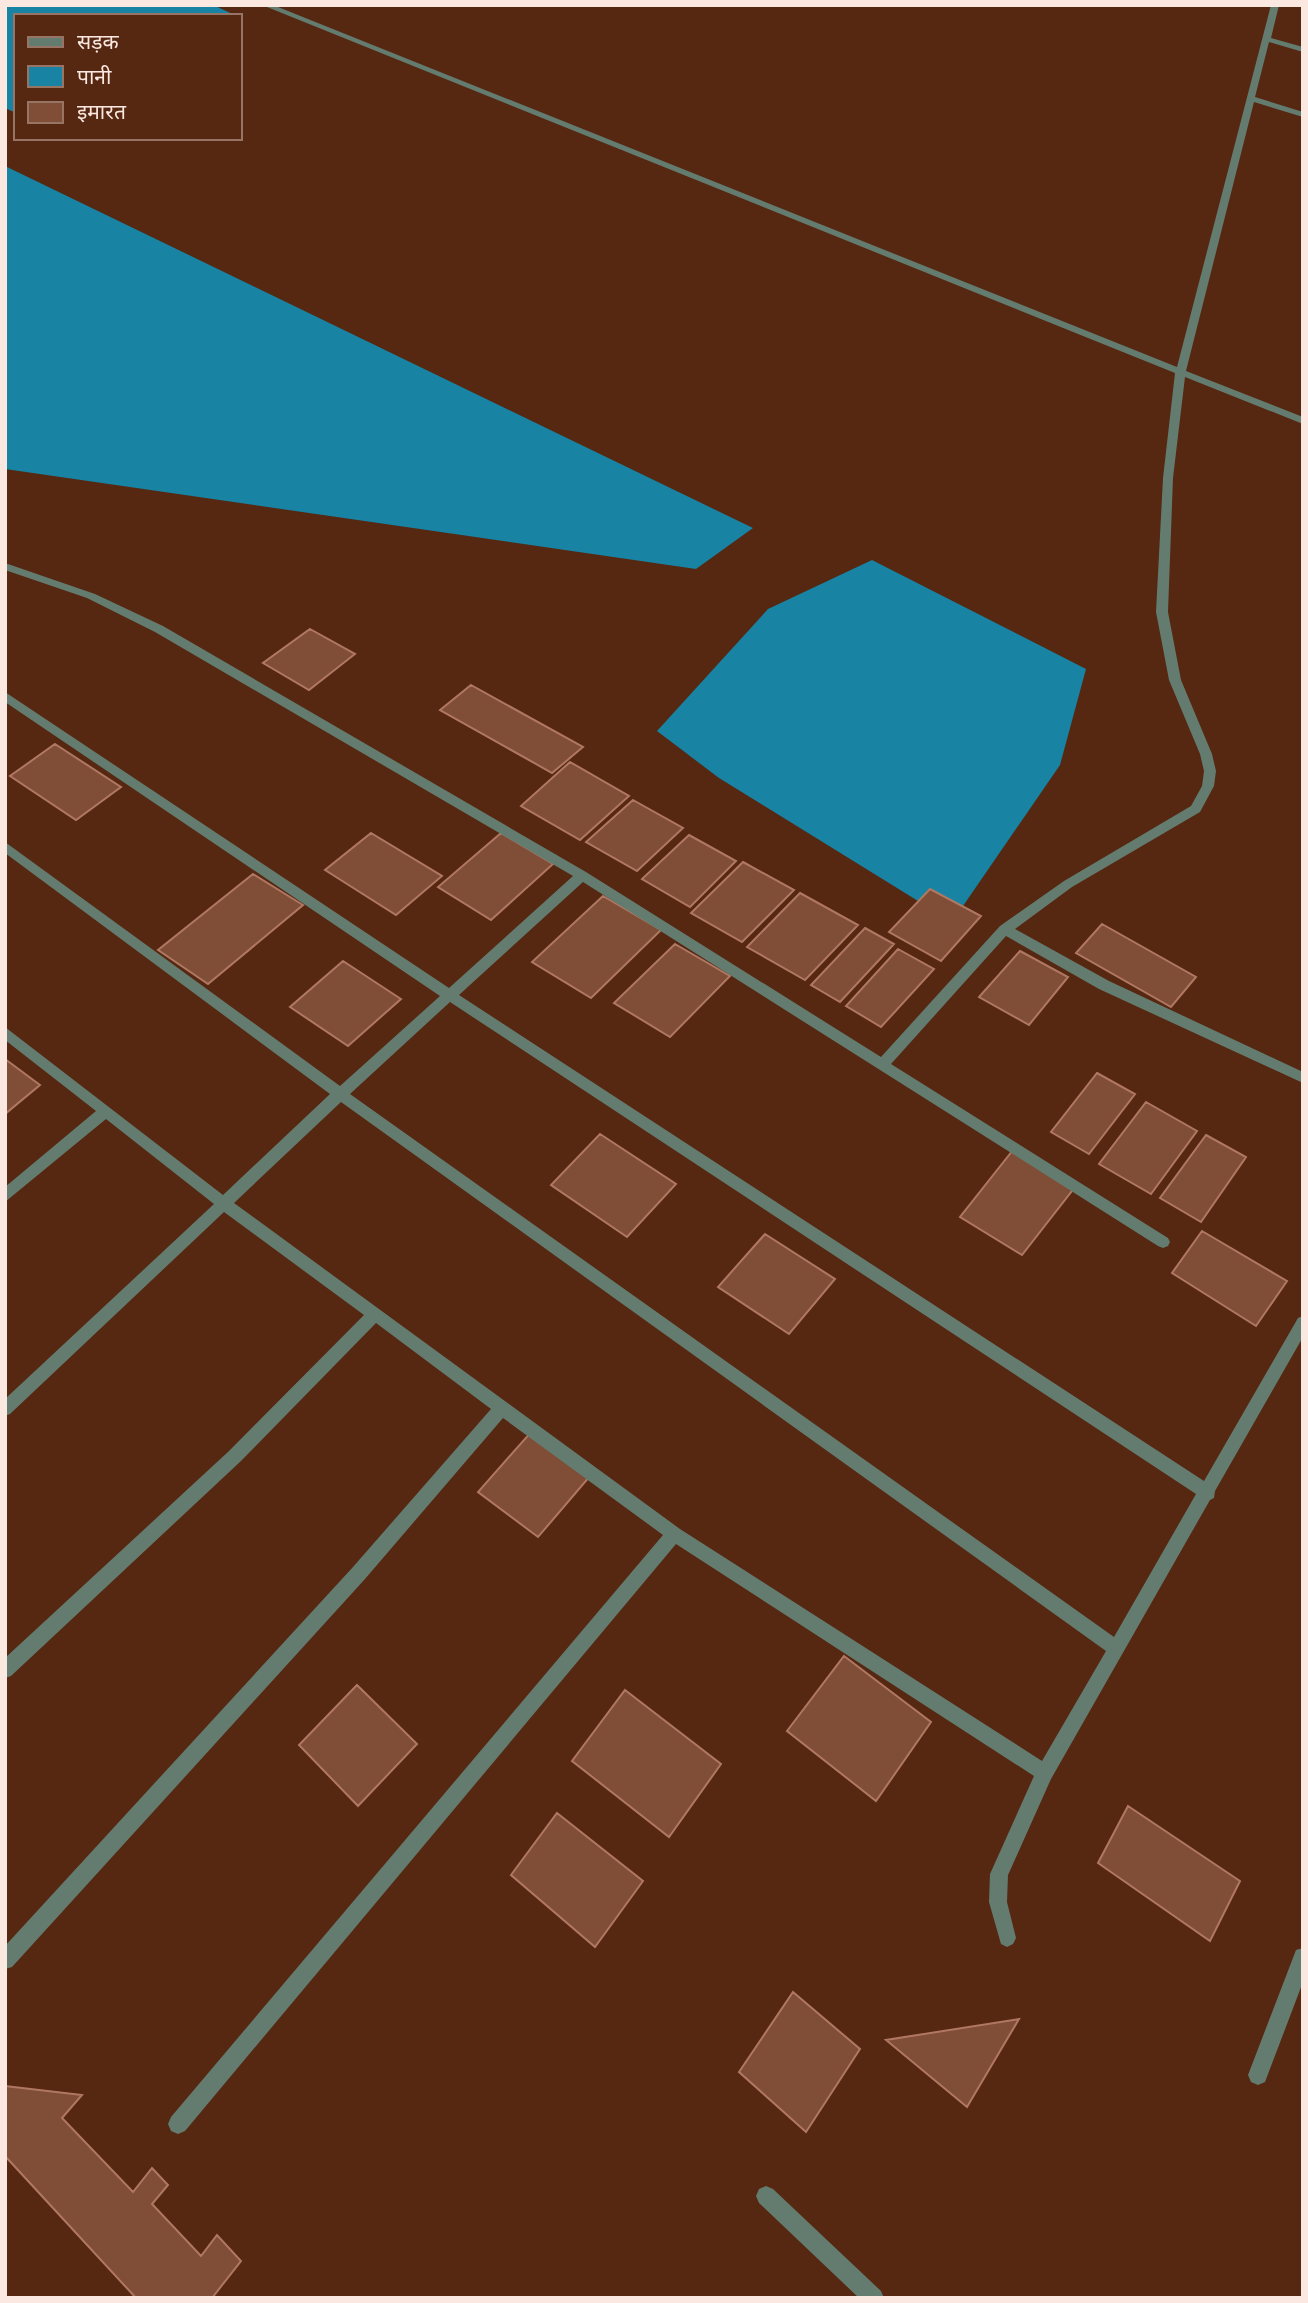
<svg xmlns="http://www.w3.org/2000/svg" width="1308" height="2303" font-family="'Varela Round','Noto Sans Devanagari',sans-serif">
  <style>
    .water { fill: #1883a2 }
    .building { fill: #804d37; stroke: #b07862; stroke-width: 2 }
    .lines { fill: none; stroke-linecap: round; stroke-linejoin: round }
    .street { fill: #637c6f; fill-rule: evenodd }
  </style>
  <rect width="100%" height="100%" fill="#562711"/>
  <path class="water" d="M5,5h208l24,11h-221v97l-11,-5z
    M5,166l748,362 -57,41 -691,-100z
    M872,560l214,109 -26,96 -108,157 -233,-144 -62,-47 111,-122z"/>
  <path class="building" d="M310,629l45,25 -46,36 -46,-27z
    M471,685l112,62 -31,26 -112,-63z
    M55,744l66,43 -45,33 -66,-44z
    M570,762l59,34 -49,44 -59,-34z
    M633,800l50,28 -46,43 -51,-29z
    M371,833l71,43 -46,39 -71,-45z
    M501,833l52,31 -62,56 -53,-33z
    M689,835l47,26 -46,46 -48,-28z
    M743,862l51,28 -52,52 -51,-29z
    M253,874l50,31 -95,79 -50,-34z
    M930,889l51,27 -40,45 -52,-29z
    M800,893l58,32 -53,55 -58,-33z
    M603,896l58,34 -70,68 -59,-36z
    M1102,924l94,53 -25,30 -95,-54z
    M865,928l29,16 -54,58 -29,-17z
    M675,944l55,32 -60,61 -56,-34z
    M898,949l36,20 -53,58 -35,-21z
    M1020,951l48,26 -39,48 -50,-28z
    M343,961l58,38 -53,47 -58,-39z
    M5,1059l35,26 -35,29z
    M1097,1073l38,21 -46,60 -38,-22z
    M1146,1102l51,29 -46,63 -52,-30z
    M600,1134l76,50 -49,53 -76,-52z
    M1206,1135l40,22 -45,65 -41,-24z
    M1013,1150l62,37 -53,68 -62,-38z
    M1202,1231l85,50 -31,45 -84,-53z
    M765,1234l70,45 -46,55 -71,-47z
    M532,1431l59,44 -53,62 -60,-45z
    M844,1656l87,66 -55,79 -89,-70z
    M357,1685l60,59 -59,62 -59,-61z
    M625,1690l96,74 -52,73 -97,-76z
    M1128,1806l112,75 -30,60 -112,-78z
    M557,1813l86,68 -48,66 -84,-72z
    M793,1992l67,57 -54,83 -67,-60z
    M1019,2019l-52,88 -81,-67z
    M5,2086l77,9 -20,23 71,74 19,-24 16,17 -16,19 49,52 16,-21 24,26 -29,37h-76l-131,-142z"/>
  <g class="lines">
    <path class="street" d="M262,5h11l904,362 94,-362h8l-8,33 32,9v5l-34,-10 -14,55 48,15v5l-49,-15 -68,269 117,46v7l-118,-47 -12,101 -5,134 13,68 31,74 4,17 -2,15 -14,26 -128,75 -57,42 94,52 194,91v11l-204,-94 -93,-53 -115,128 277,174 2,4 -2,4 -5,2 -5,-2 -575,-364 -124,113 745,486 94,-163 5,-2v21l-88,154 -1,7 -4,2 -159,279 -43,96 -1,27 9,36 -3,6 -6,3 -6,-3 -12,-42 1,-28 44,-98 -358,-232 -491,587 -7,3 -7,-3 -3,-7 3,-7 492,-582 -160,-117 -138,161 -353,388 -7,2v-23l348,-379 138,-158 -115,-86 -135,138 -230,215 -6,2v-20l224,-207 135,-136 -140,-103 -214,202 -5,2v-17l209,-195 -108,-85 -101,83v-15l91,-76 -91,-71v-13l218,168 107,-101 -325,-241v-11l335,244 100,-90 -435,-294v-10l444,296 124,-112 -418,-244 -68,-34 -82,-28v-7l90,31 68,32 423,246 295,185 119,-131 64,-45 127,-75 11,-20 2,-15 -4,-17 -31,-74 -13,-68 7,-134 12,-105zM450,1002l746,492 -82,143 -764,-543zM341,1102l765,549 -64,110 -362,-232 -446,-326z
      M1303,1948v34l-38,100 -7,3 -7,-3 -3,-7 48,-125z
      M766,2186l7,3 108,102 3,7h-25l-100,-95 -3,-7 3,-7z"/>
  </g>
  <rect width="1308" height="2303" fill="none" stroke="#fbe8e1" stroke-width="14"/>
  <rect x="14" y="14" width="228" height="126" fill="#562711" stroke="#987464" stroke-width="2"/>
  <rect x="28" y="37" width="35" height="10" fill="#637c6f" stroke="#987464" stroke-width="2"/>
  <text x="77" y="49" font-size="21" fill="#fbe8e1">सड़क</text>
  <rect x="28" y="66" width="35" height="21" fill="#1883a2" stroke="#987464" stroke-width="2"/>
  <text x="77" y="84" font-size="21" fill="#fbe8e1">पानी</text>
  <rect x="28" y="102" width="35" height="21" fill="#804d37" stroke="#987464" stroke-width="2"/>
  <text x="77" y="119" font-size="21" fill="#fbe8e1">इमारत</text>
</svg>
